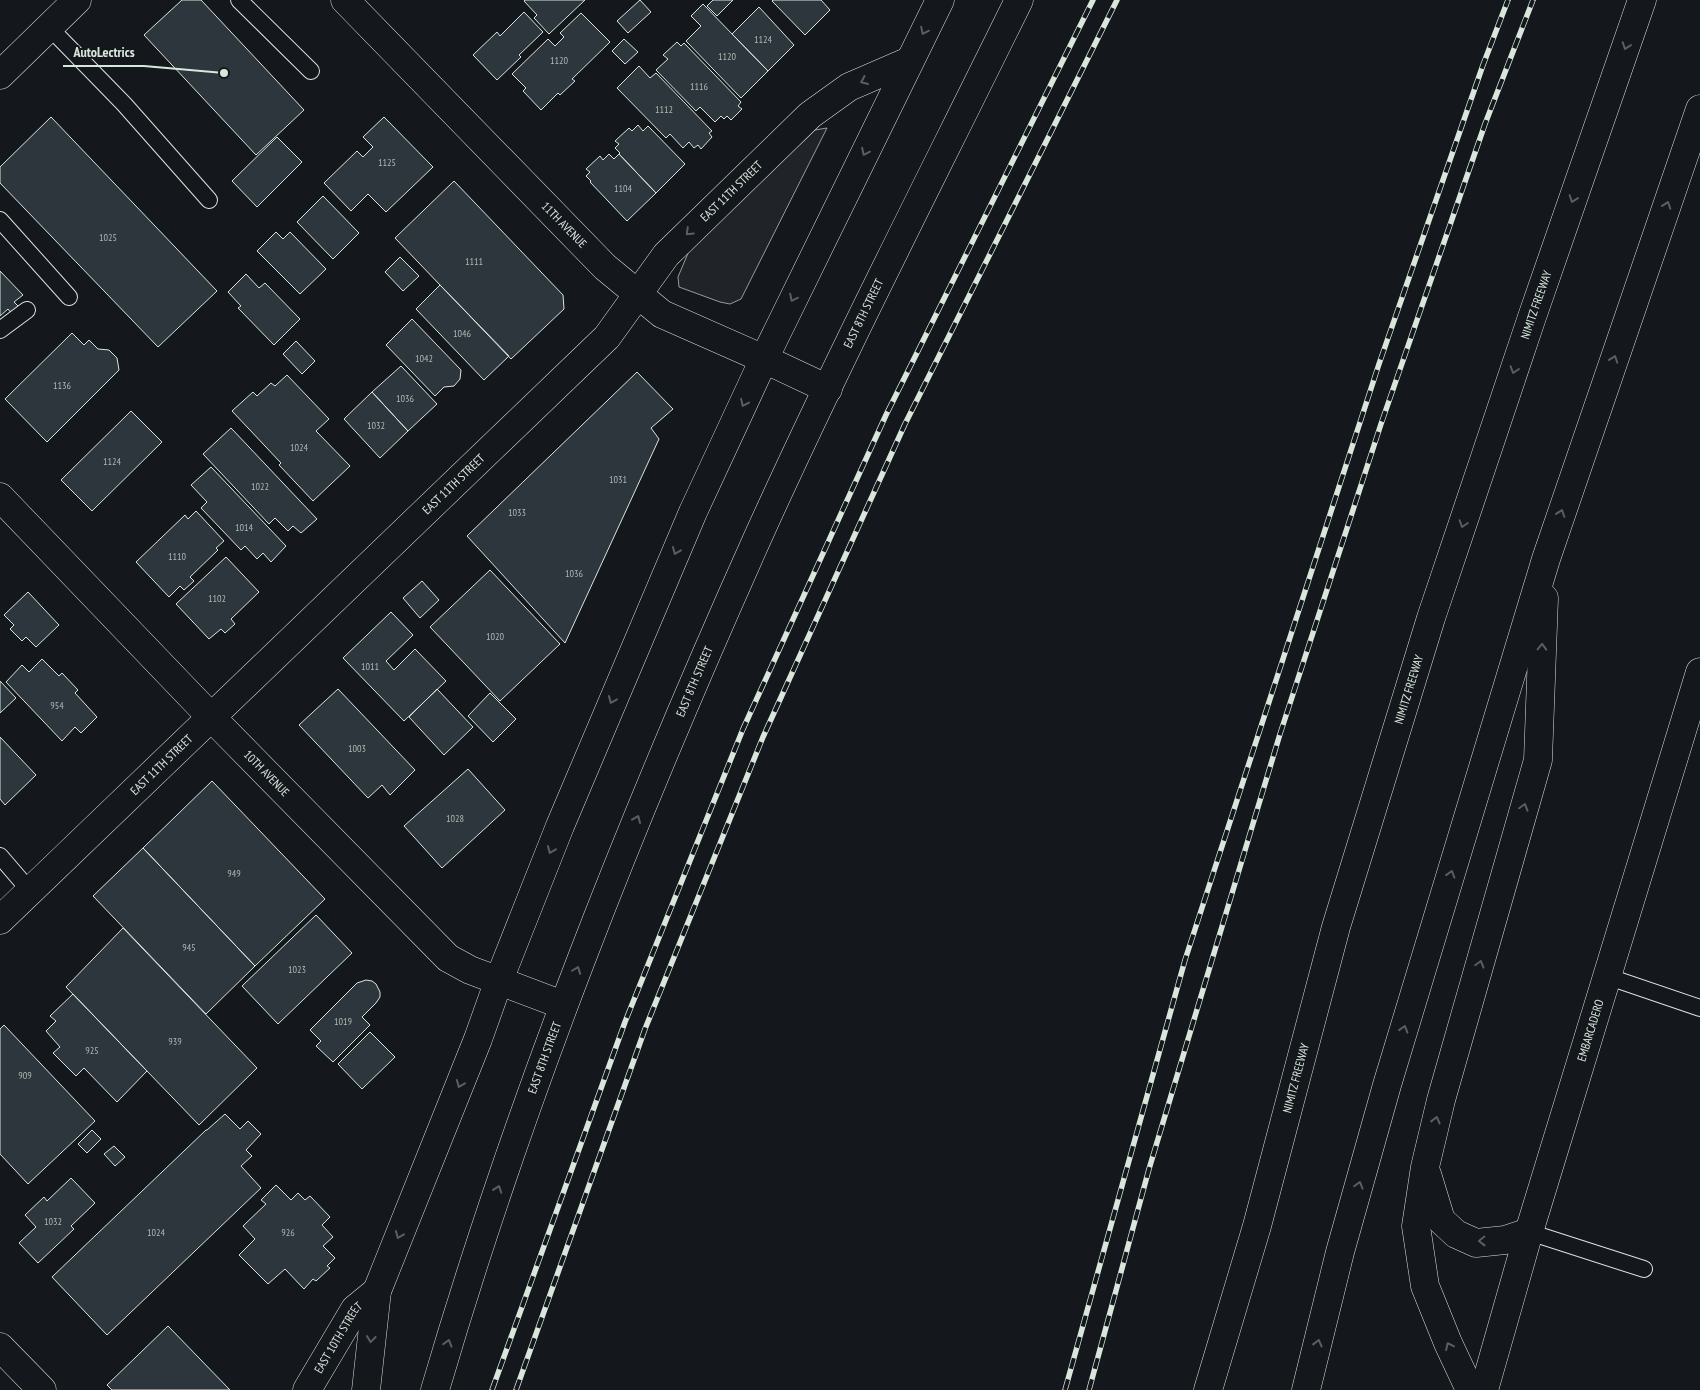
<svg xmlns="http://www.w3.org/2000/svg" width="1700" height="1390" font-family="'PT Sans Narrow',sans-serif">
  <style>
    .green { fill: #202428; stroke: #939e99 }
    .building { fill: #2c363c; stroke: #d8e6dc }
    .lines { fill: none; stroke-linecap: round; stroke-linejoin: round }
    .service-casing { stroke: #d8e6dc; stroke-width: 18 }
    .minor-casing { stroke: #d8e6dc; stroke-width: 29 }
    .secondary-casing { stroke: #d8e6dc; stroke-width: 29 }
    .motorway-casing { stroke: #d8e6dc; stroke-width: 29 }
    .service { stroke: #14181c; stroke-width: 16 }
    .minor { stroke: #14181c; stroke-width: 28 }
    .secondary { stroke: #14181c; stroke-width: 28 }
    .motorway { stroke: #14181c; stroke-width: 28 }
    .rail-casing { stroke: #d8e6dc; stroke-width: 5.5 }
    .rail { stroke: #14181c; stroke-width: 4; stroke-dasharray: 11; stroke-linecap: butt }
    .oneway { stroke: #59605f }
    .labels { text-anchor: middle; stroke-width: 4; stroke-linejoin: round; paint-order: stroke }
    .number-label { font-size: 10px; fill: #adbab4 }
    .street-label { font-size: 12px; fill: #d8e6dc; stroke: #14181c }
    .leader { fill: none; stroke: #d8e6dc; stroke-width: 2 }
    .callout-dot { fill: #d8e6dc; stroke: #14181c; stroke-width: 2 }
    .callout-label { font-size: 14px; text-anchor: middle; font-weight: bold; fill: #d8e6dc; stroke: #14181c; stroke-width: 4; stroke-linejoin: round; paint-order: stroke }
  </style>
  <rect width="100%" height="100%" fill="#14181c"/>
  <path class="green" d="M827,128l-86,171 -11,5 -10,-2 -41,-15 -1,-10 13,-31 124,-116z"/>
  <path class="building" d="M182,0h19l103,110 -48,45 -112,-120z
    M525,0h60l-36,34 -15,-16 3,-3 -13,-14z
    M640,0l11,12 -23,21 -11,-12z
    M713,0h20l-16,16 -10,-10z
    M773,0h48l9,10 -25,25 -33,-34z
    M703,4l65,67 -27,27 -55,-57 15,-15 -10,-10z
    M759,7l35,38 -26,26 -36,-37z
    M524,12l19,20 -24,23 2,2 -24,23 -24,-25 24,-23 3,4z
    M581,13l29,29 -38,37 3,2 -15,14 -2,-2 -17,17 -18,-19 3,-3 -14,-14 36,-35 7,7 9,-9 -4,-4z
    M624,39l14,13 -13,12 -13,-13z
    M677,42l4,4 3,-3 57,59 -3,4 4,3 -11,11 -4,-4 -3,3 -3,-3 -6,6 -15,-15 -4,4 -40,-41 12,-11 -5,-4z
    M639,66l11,12 6,-5 56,58 -3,2 3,4 -11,12 -3,-4 -4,3 -5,-6 -6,6 -13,-14 -4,4 -49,-50z
    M51,117l166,174 -59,56 -158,-164v-16z
    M384,117l49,50 -47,45 -18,-18 -17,17 -27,-28 33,-32 6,6 10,-10 -10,-10z
    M638,125l5,6 5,-5 37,38 -29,29 -37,-39 1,-1 -5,-5 4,-4 -4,-3 14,-13 3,3z
    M277,137l25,25 -45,45 -25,-26z
    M609,154l5,5 5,-5 37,39 -29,28 -37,-39 1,-1 -5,-5 4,-4 -4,-3 14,-13 3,4z
    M454,181l109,114 1,14 -53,50 -116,-121z
    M323,196l36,37 -26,26 -36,-37z
    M276,232l7,7 7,-7 36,37 -26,25 -43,-43z
    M400,257l19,19 -16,15 -18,-19z
    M0,271l23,24 -9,7 6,6 -7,7 -5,-6 -8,7z
    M246,274l13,14 6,-5 35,36 -26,26 -36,-37 3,-2 -13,-14z
    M440,285l69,71 -25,24 -68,-71z
    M412,319l49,51 -1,9 -6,7 -10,1 -9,9 -49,-51z
    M72,333l12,12 5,-5 9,9 11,1 8,8 2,12 -72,72 -42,-43z
    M296,341l19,20 -13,13 -19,-20z
    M401,366l36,38 -29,27 -36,-39z
    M637,372l36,37 -22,19 8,11 -94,204 -98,-107z
    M287,375l42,44 -13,12 34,35 -37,35 -34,-36 2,-2 -49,-52 21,-19 4,4 14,-13 4,3z
    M372,392l36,39 -28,27 -36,-39z
    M131,411l31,31 -70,69 -31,-31z
    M231,428l86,91 -16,14 -8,-7 -5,5 -13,-13 -6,6 -66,-70z
    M211,467l75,79 -15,16 -8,-9 -6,6 -12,-13 -4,4 -40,-42 6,-6 -16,-17z
    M196,511l28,30 -8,7 2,2 -28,27 4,4 -10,9 -4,-4 -11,11 -33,-35 49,-47 3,4z
    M226,557l33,35 -28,27 4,5 -10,9 -4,-4 -12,10 -33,-35z
    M490,570l70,74 -60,57 -70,-74z
    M422,581l17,19 -19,18 -17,-20z
    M28,592l31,33 -23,22 -10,-10 -4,4 -12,-12 4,-4 -10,-10z
    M391,612l22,23 -27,26 8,9 21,-21 31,32 -42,40 -61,-63z
    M42,659l17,17 3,-3 16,17 -3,3 22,24 -16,16 -6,-6 -13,14 -56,-59 16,-17 7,7z
    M0,681l16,17 -16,15z
    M338,689l77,81 -25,25 -8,-10 -14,13 -69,-73z
    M437,689l36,38 -29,28 -35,-38z
    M490,693l26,26 -23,23 -25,-26z
    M0,737l36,38 -31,30 -5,-6z
    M468,769l37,41 -63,58 -38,-42z
    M212,781l113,118 -70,67 -112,-118z
    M143,848l112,118 -49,48 -113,-118z
    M316,915l36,38 -74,71 -36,-38z
    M123,928l134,140 -58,57 -133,-138z
    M366,980l6,1 4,3 4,8v5l-4,6 -14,14 8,8 -37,37 -17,-16 5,-5 -11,-11 47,-47z
    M73,994l74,77 -30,31 -33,-34 -8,8 -23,-23 7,-6 -14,-16 10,-10 -6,-5z
    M4,1025l91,96 -67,63 -28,-30v-125z
    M370,1032l25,25 -33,32 -24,-25z
    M225,1114l15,15 8,-8 13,13 -15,16 6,6 -11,10 20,22 -154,147 -55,-58 154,-147h1z
    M92,1130l9,9 -14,14 -9,-9z
    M114,1146l11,11 -10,9 -11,-12z
    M71,1178l24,25 -24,23 3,3 -36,34 -19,-20 17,-16 -11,-12 19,-18 3,4z
    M276,1185l15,15 7,-7 7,7 5,-4 20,21 -8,8 11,12 -10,9 12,12 -8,8 3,2 -14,13 -3,-2 -9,10 -19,-20 -17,15 -29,-29 16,-16 -12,-13 23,-22 -5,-4z
    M168,1326l62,64h-118l-5,-5z"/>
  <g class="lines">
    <defs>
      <path id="service" d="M239,0l72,71
        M49,27l75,77 85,96
        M0,220l69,77
        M0,330l27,-20
        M0,856l30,35
        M1606,976l94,32
        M1529,1232l115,37"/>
      <g id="minor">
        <path id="s1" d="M345,0l260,267 57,47 102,45 64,30"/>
        <path id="s2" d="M0,497l211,220 237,241 22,12 93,35"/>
        <path id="s3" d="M0,920l607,-583 59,-82 144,-140 39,-28 60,-26"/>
        <path d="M0,1347l42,43"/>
        <path id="s4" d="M307,1390l48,-81 22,-18"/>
      </g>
      <g id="secondary">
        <path d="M0,75l77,-75"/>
        <path d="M366,1390l11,-99 101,-252 21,-59 61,-154 133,-314 71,-153 176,-359"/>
        <path id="s5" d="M435,1390c85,-291 198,-574 322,-851 82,-182 174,-360 262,-539"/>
        <path id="s6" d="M1484,1390l45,-158 171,-560"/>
      </g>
      <g id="motorway">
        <path d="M1427,1174l14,46 15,14 20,9 29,-3 24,-8"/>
        <path id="s7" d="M1208,1390l49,-164 79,-299 95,-309 101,-301 110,-317"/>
        <path d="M1306,1390l34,-138 47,-167 159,-526 154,-450"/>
        <path d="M1470,1390l-22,-47 -23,-57 -9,-60 9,-59 16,-67 97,-340 6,-162"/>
      </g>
    </defs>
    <use href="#service" class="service-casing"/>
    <use href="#minor" class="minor-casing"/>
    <use href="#secondary" class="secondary-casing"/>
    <use href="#motorway" class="motorway-casing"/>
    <use href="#service" class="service"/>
    <use href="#minor" class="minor"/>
    <use href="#secondary" class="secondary"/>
    <use href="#motorway" class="motorway"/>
    <defs>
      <path id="rail" d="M492,1390l133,-368 118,-293 143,-314 207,-415
        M516,1390l129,-361 118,-292 142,-313 212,-424
        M1065,1390l120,-430 194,-596 104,-299 25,-65
        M1089,1390l60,-221 131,-435 101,-310 104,-300 48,-124"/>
    </defs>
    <use href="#rail" class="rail-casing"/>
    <use href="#rail" class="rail"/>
  </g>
  <defs><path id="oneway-chevron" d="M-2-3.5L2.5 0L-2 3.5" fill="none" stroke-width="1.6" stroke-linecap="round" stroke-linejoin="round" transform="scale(1.25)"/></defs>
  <g class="oneway">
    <use href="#oneway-chevron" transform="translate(924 31) rotate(116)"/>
    <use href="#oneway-chevron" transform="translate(1626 46) rotate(109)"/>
    <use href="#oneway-chevron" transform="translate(864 81) rotate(156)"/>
    <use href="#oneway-chevron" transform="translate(865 152) rotate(116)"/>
    <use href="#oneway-chevron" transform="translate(1573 199) rotate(109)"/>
    <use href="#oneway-chevron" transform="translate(1667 205) rotate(-71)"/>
    <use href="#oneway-chevron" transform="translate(689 232) rotate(136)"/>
    <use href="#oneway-chevron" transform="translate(793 298) rotate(116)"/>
    <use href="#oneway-chevron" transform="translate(1614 359) rotate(-71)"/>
    <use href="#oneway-chevron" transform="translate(1514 370) rotate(108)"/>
    <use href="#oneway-chevron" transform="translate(744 403) rotate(115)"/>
    <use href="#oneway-chevron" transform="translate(1561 513) rotate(-71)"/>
    <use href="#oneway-chevron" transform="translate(1463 524) rotate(108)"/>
    <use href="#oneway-chevron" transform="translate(676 551) rotate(113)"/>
    <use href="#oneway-chevron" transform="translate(1542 647) rotate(-88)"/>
    <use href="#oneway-chevron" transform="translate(612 700) rotate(113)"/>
    <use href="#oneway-chevron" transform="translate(1524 807) rotate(-74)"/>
    <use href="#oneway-chevron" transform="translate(637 819) rotate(-67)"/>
    <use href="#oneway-chevron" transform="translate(551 850) rotate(112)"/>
    <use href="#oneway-chevron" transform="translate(1451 874) rotate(-73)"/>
    <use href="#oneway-chevron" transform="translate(1480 964) rotate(-74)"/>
    <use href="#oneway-chevron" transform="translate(577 970) rotate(-69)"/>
    <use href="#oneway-chevron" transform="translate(1404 1029) rotate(-73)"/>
    <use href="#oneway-chevron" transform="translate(460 1084) rotate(112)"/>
    <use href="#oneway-chevron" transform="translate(1436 1120) rotate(-76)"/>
    <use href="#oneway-chevron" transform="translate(1359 1185) rotate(-74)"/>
    <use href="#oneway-chevron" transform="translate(498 1189) rotate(-71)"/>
    <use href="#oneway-chevron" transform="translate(399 1235) rotate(112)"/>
    <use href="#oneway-chevron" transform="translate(1482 1241) rotate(179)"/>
    <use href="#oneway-chevron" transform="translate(371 1339) rotate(96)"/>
    <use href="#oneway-chevron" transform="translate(448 1343) rotate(-74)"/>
    <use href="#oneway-chevron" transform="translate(1318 1343) rotate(-76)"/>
    <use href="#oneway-chevron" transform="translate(1449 1346) rotate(-115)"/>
  </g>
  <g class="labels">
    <g class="number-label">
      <text x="763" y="43">1124</text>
      <text x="727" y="60">1120</text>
      <text x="559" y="64">1120</text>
      <text x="699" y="90">1116</text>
      <text x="664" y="113">1112</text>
      <text x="387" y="166">1125</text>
      <text x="623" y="192">1104</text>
      <text x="108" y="241">1025</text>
      <text x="474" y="265">1111</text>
      <text x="462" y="337">1046</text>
      <text x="424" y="362">1042</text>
      <text x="62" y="389">1136</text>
      <text x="405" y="402">1036</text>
      <text x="376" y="429">1032</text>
      <text x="299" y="451">1024</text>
      <text x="112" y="465">1124</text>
      <text x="618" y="483">1031</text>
      <text x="260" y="490">1022</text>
      <text x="517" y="516">1033</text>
      <text x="244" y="531">1014</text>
      <text x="177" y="560">1110</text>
      <text x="574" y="577">1036</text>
      <text x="217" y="602">1102</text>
      <text x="495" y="640">1020</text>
      <text x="370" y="670">1011</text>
      <text x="57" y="709">954</text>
      <text x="357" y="752">1003</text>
      <text x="455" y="822">1028</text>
      <text x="234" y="877">949</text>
      <text x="189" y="951">945</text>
      <text x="297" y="973">1023</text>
      <text x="343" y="1025">1019</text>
      <text x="175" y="1045">939</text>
      <text x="92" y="1054">925</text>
      <text x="25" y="1079">909</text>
      <text x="53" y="1225">1032</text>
      <text x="156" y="1236">1024</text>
      <text x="288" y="1236">926</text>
    </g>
    <g class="street-label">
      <text dy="4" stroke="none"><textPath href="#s3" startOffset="1034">EAST 11TH STREET</textPath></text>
      <text dy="4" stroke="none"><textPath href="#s1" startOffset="314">11TH AVENUE</textPath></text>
      <text dy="4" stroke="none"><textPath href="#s7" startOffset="1134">NIMITZ FREEWAY</textPath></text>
      <text dy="4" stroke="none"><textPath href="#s5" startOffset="1160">EAST 8TH STREET</textPath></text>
      <text dy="4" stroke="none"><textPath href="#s3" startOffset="629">EAST 11TH STREET</textPath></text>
      <text dy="4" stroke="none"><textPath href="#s5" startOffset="755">EAST 8TH STREET</textPath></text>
      <text dy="4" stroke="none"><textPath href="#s7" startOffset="729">NIMITZ FREEWAY</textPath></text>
      <text dy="4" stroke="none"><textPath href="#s3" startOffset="224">EAST 11TH STREET</textPath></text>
      <text dy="4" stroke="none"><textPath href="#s2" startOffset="384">10TH AVENUE</textPath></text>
      <text dy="4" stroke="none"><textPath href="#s6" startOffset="375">EMBARCADERO</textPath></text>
      <text dy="4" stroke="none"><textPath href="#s5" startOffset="350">EAST 8TH STREET</textPath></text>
      <text dy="4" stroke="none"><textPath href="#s7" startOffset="324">NIMITZ FREEWAY</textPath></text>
      <text dy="4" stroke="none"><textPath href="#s4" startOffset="61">EAST 10TH STREET</textPath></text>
    </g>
  </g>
  <path class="leader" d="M224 73L144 66H63"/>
  <circle class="callout-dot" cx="224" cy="73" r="5"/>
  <g class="callout-label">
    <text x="104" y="57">AutoLectrics</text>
  </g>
</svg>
